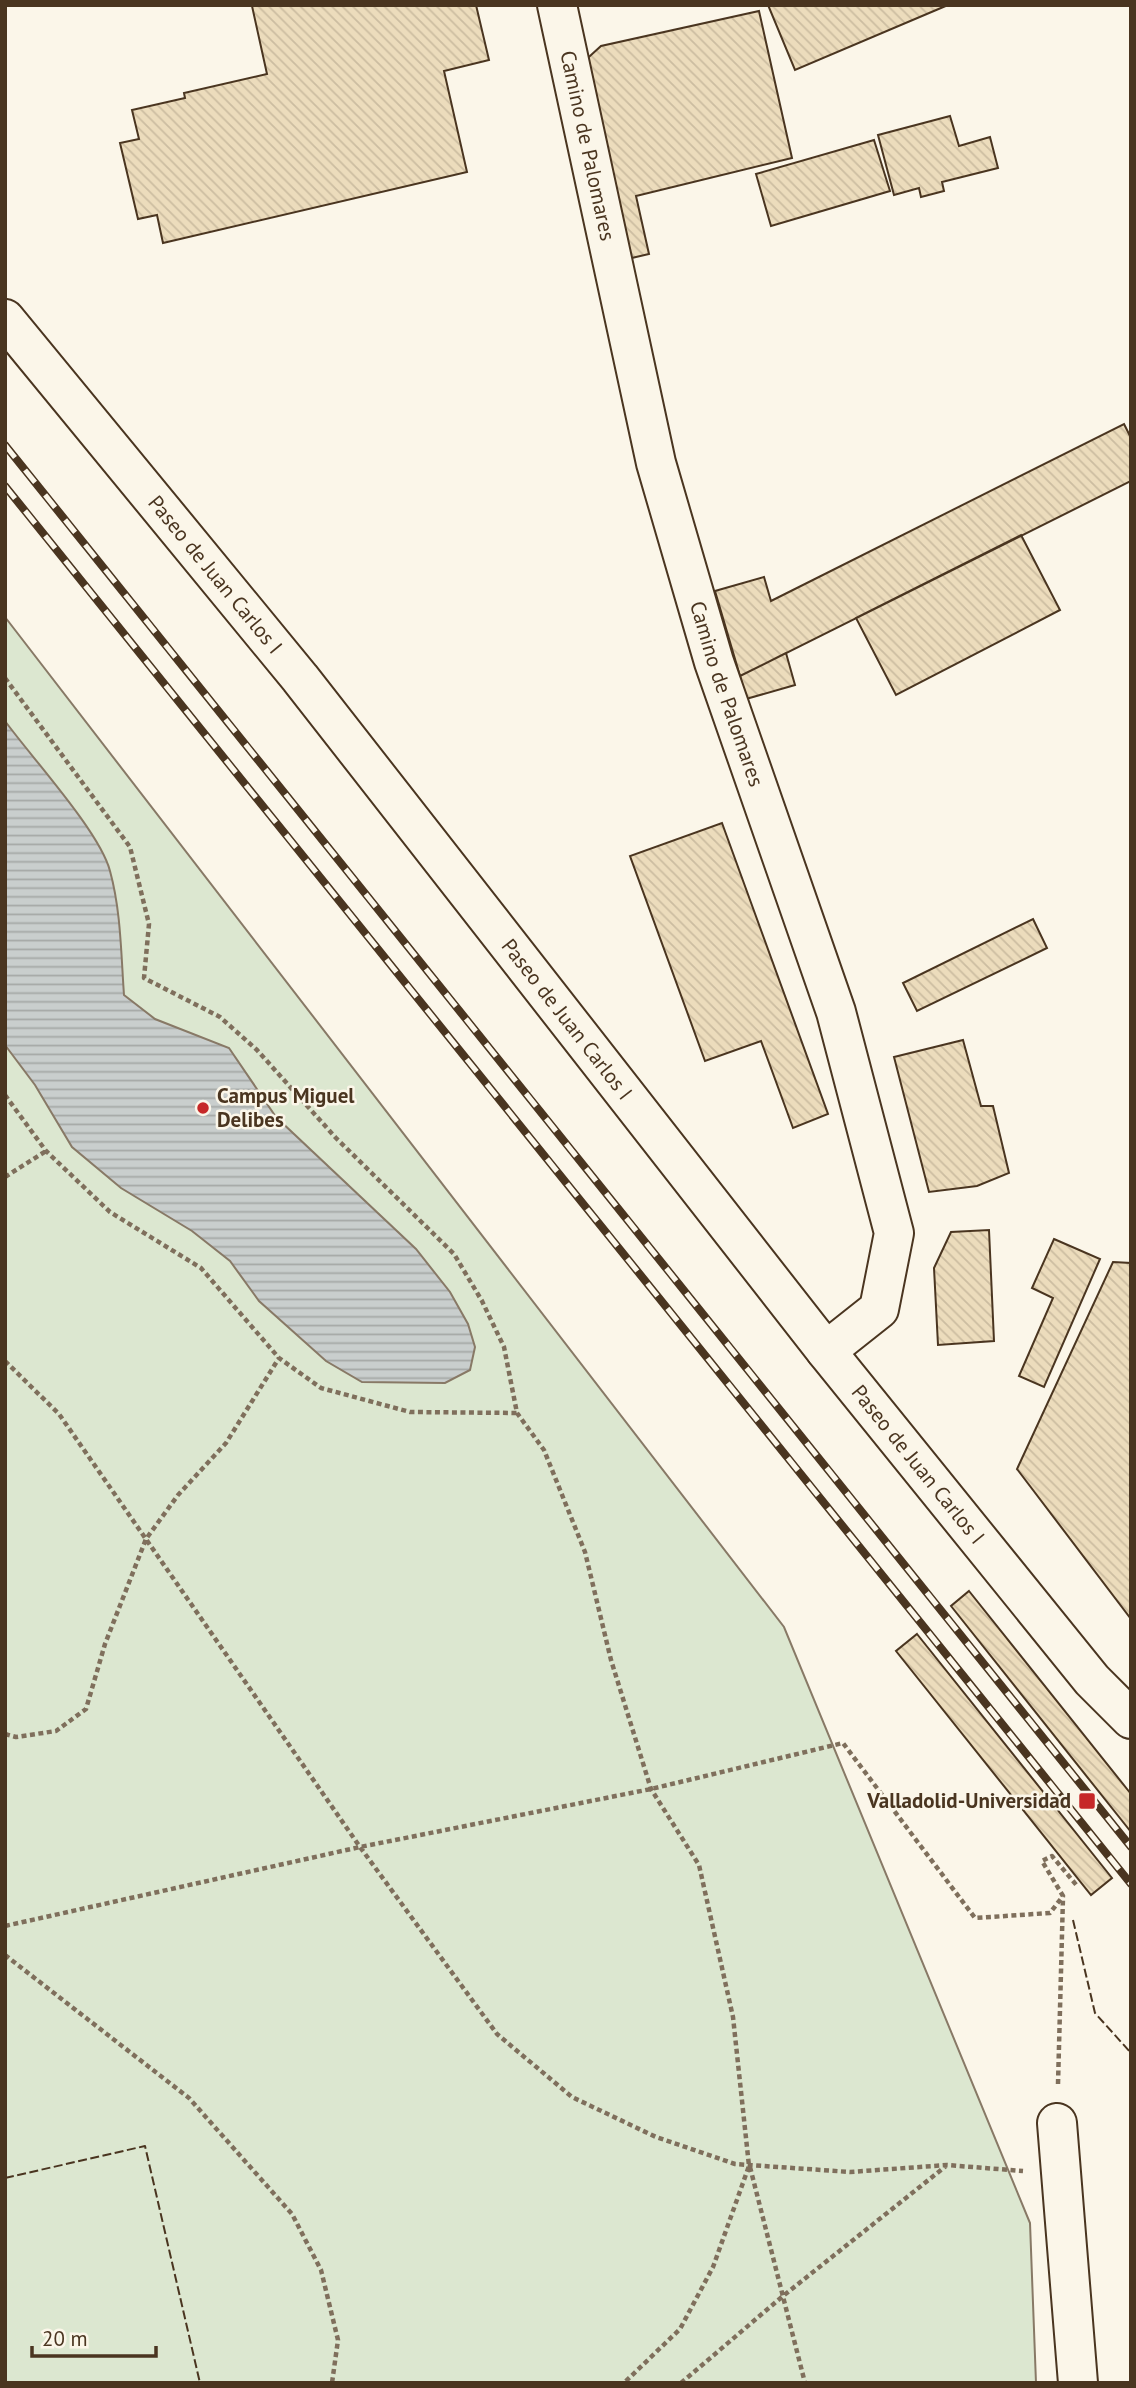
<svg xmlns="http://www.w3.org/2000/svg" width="1136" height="2388" font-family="'PT Sans',sans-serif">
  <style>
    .park { fill: #dce7d0; stroke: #887966; stroke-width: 2 }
    .water { fill: url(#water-rules); stroke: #887966; stroke-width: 2 }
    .building { fill: url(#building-back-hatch); stroke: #4a3520; stroke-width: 2 }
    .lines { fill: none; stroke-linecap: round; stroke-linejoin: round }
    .minor-casing { stroke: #4a3520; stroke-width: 42 }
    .major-casing { stroke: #4a3520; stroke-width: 42 }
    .path { stroke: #7f6f5c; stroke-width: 4.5; stroke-dasharray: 5 3.5; stroke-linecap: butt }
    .minor { stroke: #fbf6e9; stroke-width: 38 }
    .major { stroke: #fbf6e9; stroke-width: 38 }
    .rail-casing { stroke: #4a3520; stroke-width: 8 }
    .rail { stroke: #fbf6e9; stroke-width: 5; stroke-dasharray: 16; stroke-linecap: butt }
    .fence { stroke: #4a3520; stroke-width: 2; stroke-dasharray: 9 3.5; stroke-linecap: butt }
    .poi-dot { fill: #c62828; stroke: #fbf6e9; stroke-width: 2.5 }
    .labels { text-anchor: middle; stroke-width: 5; stroke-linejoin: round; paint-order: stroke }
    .street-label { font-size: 21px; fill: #4a3520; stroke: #fbf6e9 }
    .poi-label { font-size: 21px; font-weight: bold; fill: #4a3520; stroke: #fbf6e9; text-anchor: start }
  </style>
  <defs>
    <pattern id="water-rules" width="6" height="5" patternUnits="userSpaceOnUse" patternTransform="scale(1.75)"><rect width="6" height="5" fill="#c9cecd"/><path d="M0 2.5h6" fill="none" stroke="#a5a8a6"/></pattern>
    <pattern id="building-back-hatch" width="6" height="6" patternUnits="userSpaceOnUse" patternTransform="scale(1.75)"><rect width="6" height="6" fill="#ecdcbc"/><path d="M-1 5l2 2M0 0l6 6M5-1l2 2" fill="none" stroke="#ccbda1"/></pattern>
  </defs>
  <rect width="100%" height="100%" fill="#fbf6e9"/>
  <path class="park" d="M5,617l779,1010 246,596 6,160h-1031z"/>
  <path class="water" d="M5,721c27,37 95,111 105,150 11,40 11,83 14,124l31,24 74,29 47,69 140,132 34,43 18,32 7,23 -5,23 -25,13 -83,-1 -36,-21 -67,-60 -29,-40 -38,-30 -71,-43 -49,-41 -37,-62 -30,-40z"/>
  <path class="building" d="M476,5l13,55 -45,11 23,101 -304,71 -6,-28 -19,4 -18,-76 19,-4 -7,-29 53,-12 -1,-5 83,-19 -15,-68z
    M768,5h180l-153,65z
    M759,11l33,147 -156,38 13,58 -26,6 -43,-195 21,-19z
    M950,116l9,30 31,-9 8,31 -56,14 2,9 -23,6 -2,-9 -25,7 -16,-60z
    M874,140l16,51 -119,35 -15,-52z
    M1124,424l7,14v43l-391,195 -25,-85 49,-14 7,24z
    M1021,535l39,75 -164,85 -40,-77z
    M786,653l9,32 -49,14 -6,-23z
    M722,823l106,291 -35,14 -32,-87 -56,20 -75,-205z
    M1033,919l14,29 -130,63 -14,-28z
    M963,1040l18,66h12l16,67 -32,13 -48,6 -35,-135z
    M989,1230l5,111 -56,4 -4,-77 17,-36z
    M1054,1239l46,20 -56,128 -25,-11 34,-78 -21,-10z
    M1113,1262l18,1v356l-114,-150z
    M969,1591l162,203v38l-180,-226z
    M917,1634l195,244 -21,17 -195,-244z"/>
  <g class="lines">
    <defs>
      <g id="minor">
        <path id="s1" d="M557,5l99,458 58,199 122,350 58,221 -15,76 -53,42"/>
        <path d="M1057,2123l21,260"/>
      </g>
      <g id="major">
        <path id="s2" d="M5,319l295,359 526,673 266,329 39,39"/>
      </g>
    </defs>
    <use href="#minor" class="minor-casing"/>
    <use href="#major" class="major-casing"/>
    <path class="path" d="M5,678l125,169 19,77 -5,54 76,39 37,33 79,88 118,116 28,47 22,46 13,66 27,37 41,102 26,108 40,129 48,76 34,152 16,149 -36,101 -33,62 -56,54
      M5,1095l41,56 64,61 91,56 78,90 42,30 89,24 107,1
      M5,1177l41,-26
      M5,1361l54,53 301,433 137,187 75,63 84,40 79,27 115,8 97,-7 76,6
      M5,1734l11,3 40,-6 30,-22 19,-65 41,-105 32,-44 48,-52 53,-85
      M5,1926l355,-79 291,-58 192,-46 132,175 75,-5 13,-17 -21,-35 10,-5 26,31
      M5,1955l184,143 103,116 29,56 17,70 -6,43
      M1058,2084l5,-187
      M750,2167l55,216
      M681,2383l102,-87 163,-130"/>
    <use href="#minor" class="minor"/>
    <use href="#major" class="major"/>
    <defs>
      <path id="rail" d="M5,445l1126,1402
        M5,486l1126,1398"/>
    </defs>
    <use href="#rail" class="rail-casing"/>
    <use href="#rail" class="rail"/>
    <path class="fence" d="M1073,1920l22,93 36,40
      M5,2178l140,-32 55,237"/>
  </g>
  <g class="poi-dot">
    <circle cx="203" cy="1108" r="7"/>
    <rect x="1078" y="1792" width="18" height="18" rx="3.5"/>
  </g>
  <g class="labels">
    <g class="street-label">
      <text dy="7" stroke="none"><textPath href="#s1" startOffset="144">Camino de Palomares</textPath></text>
      <text dy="7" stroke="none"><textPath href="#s2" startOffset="331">Paseo de Juan Carlos I</textPath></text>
      <text dy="7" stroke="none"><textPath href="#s1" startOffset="710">Camino de Palomares</textPath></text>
      <text dy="7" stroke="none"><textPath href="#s2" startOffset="898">Paseo de Juan Carlos I</textPath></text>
      <text dy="7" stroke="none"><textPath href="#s2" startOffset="1465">Paseo de Juan Carlos I</textPath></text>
    </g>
    <g class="poi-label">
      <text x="217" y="1103">Campus Miguel<tspan x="217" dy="24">Delibes</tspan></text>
      <text x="1071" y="1808" text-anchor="end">Valladolid-Universidad</text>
    </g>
  </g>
  <rect width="1136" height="2388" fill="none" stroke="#4a3520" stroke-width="14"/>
  <path d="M32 2346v10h124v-10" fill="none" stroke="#4a3520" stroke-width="3.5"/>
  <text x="42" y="2346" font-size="21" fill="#4a3520" stroke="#fbf6e9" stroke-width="5" paint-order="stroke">20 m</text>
</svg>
